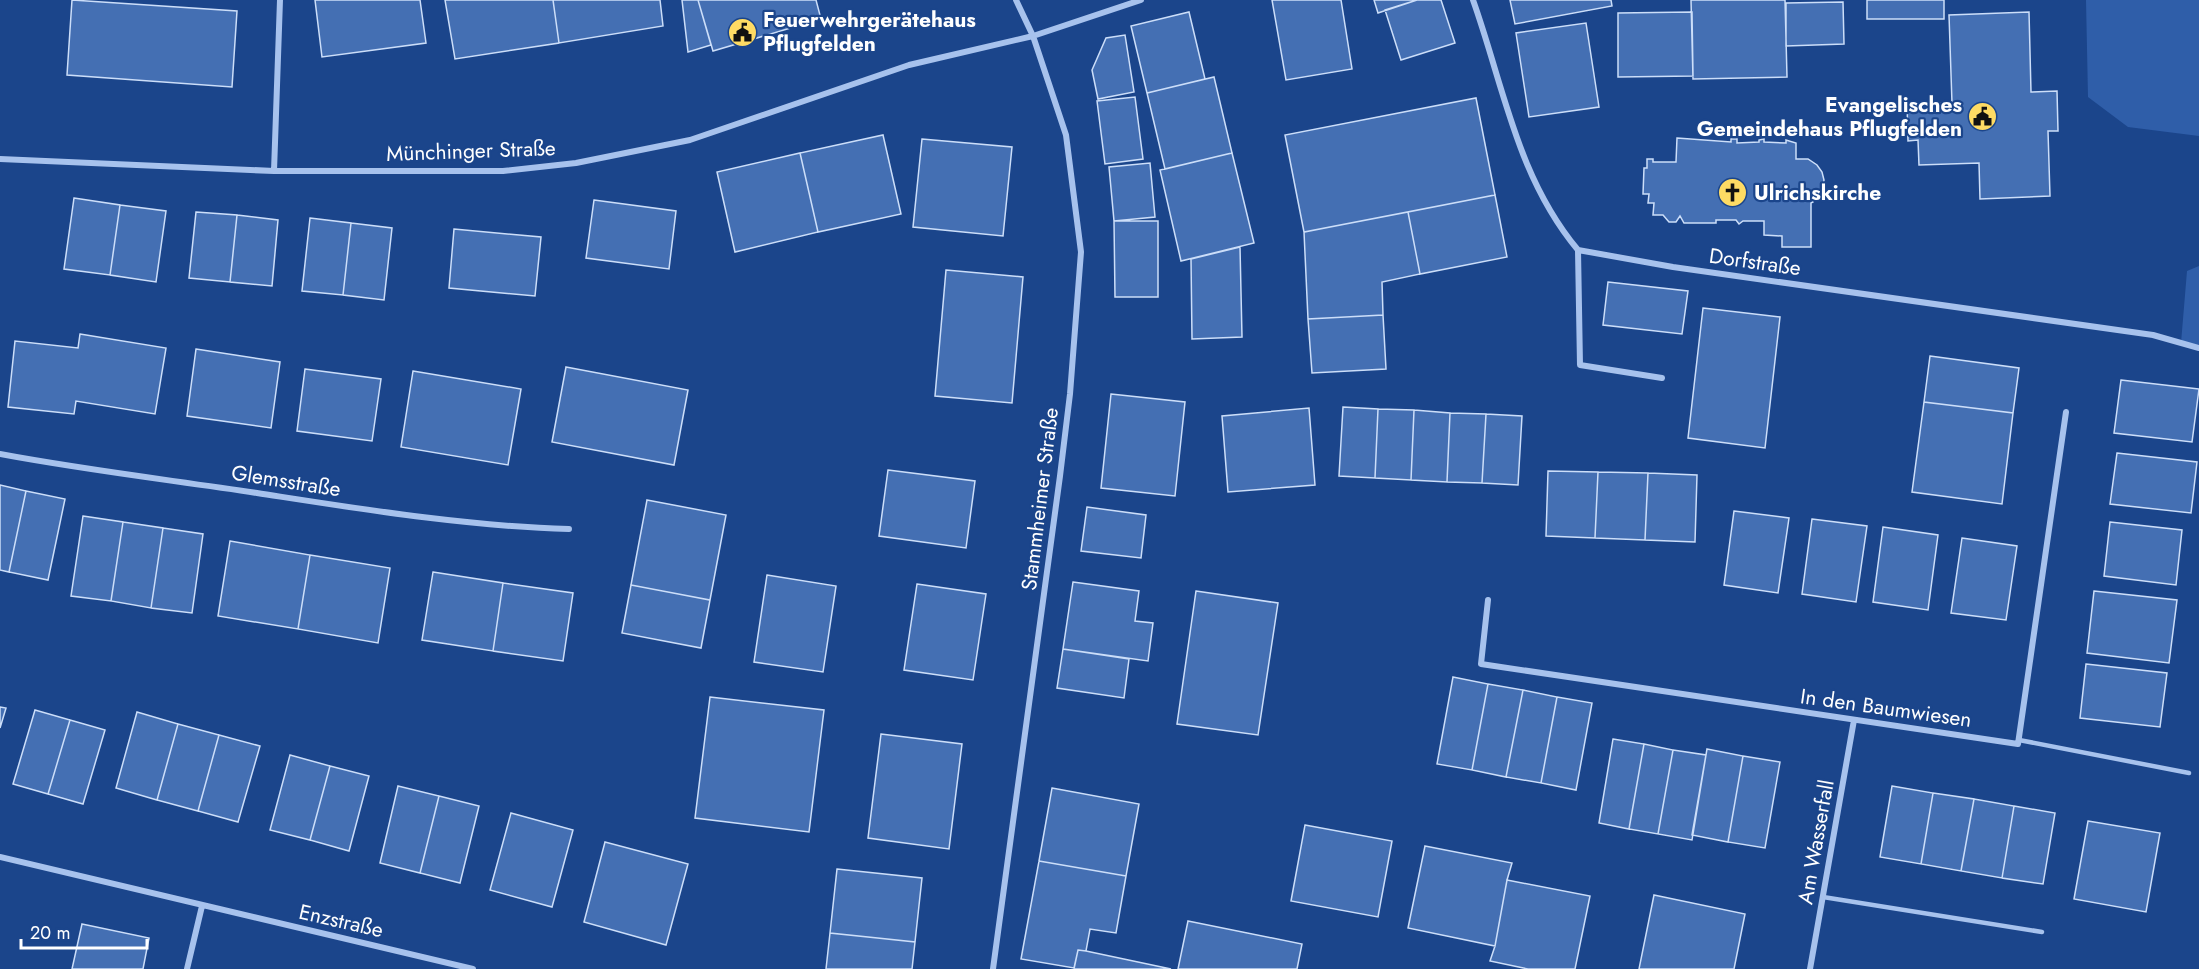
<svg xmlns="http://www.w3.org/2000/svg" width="2199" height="969" font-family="Jost,sans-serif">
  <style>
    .green { fill: #2f5ea9 }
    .building { fill: #446fb3; stroke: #ccdef9; stroke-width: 1.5 }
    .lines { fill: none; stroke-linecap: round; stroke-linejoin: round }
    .service { stroke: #a7c2ed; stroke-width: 4.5 }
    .minor { stroke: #a7c2ed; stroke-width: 6 }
    .labels { text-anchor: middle; stroke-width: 4.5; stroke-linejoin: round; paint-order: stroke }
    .poi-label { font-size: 21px; font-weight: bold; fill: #fff; stroke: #1b458b; text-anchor: start }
    .street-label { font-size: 21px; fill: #fff; stroke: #1b458b }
  </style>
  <rect width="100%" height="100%" fill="#1b458b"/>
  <path class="green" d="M2086,0h113v136l-71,-9 -40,-30z
    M2199,266v82l-18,-5 6,-72z"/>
  <path class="building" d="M72,0l165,11 -5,76 -165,-12z
    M315,0h105l6,43 -104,14z
    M445,0h108l6,43 -104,16z
    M553,0h107l3,26 -104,17z
    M682,0h16l13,45 -23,7z
    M698,0h118l5,19 -108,32z
    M1272,0h69l11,69 -66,11z
    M1374,0h43l-39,13z
    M1417,0h24l14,43 -54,17 -16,-50z
    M1510,0h101l1,6 -97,18z
    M1691,0h94l2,77 -94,2z
    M1867,0h77v19h-77z
    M1843,2l1,42 -58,2v-43z
    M1189,12l16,67 -58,14 -16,-67z
    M1692,12l1,64 -75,1v-64z
    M2029,12l2,80 26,-1 1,40h-10l2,65 -70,3 -1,-36 -60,2 -1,-25 -10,1 -1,-38h45l-3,-88z
    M1586,23l13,84 -70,10 -13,-84z
    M1125,35l9,57 -36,7 -6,-29 14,-32z
    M1214,77l18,76 -67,16 -18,-76z
    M1135,97l8,62 -38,5 -8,-63z
    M1476,98l19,97 -191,37 -19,-97z
    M883,135l18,79 -83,18 -18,-79z
    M1677,138l54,4v-3h6v4l22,-1v-2l5,-1v3l22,1v-3l10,3v16h12l9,6 5,7 2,8 -2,12 -4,7 -7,4v44h-29v-11l-18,-1v-14h-21l-4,3 -3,-4h-20v3h-32l-4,-7 -4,6h-7l-6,-7h-10l1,-12h-6l1,-9h-6l1,-26h3v-9h6v3h23z
    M922,139l90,8 -9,89 -90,-9z
    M800,153l18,79 -83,20 -18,-80z
    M1232,153l22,90 -73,18 -21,-91z
    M1150,163l5,54 -41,4 -5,-54z
    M1495,195l12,62 -87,17 -12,-62z
    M74,198l46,7 -10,70 -46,-6z
    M594,200l82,11 -7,58 -83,-11z
    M120,205l46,6 -10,71 -46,-7z
    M196,212l41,3 -7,67 -41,-4z
    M1408,212l12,62 -38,8 1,33 -75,4 -4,-87z
    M237,215l41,5 -6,66 -42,-4z
    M310,218l41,5 -8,72 -41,-4z
    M1114,221h44v76h-43z
    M351,223l41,5 -8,72 -41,-5z
    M454,229l87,8 -6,59 -86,-8z
    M1240,247l2,90 -50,2 -1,-80z
    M946,270l77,7 -11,126 -77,-7z
    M1608,282l80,9 -6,43 -79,-9z
    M1703,308l77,9 -15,131 -77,-10z
    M1383,315l3,54 -74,4 -4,-54z
    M80,334l86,14 -11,66 -79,-13 -2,13 -66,-7 7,-66 63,7z
    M196,349l84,13 -9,66 -84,-12z
    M1930,356l89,12 -6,45 -89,-11z
    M566,367l122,23 -14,75 -122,-23z
    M305,369l76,10 -9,62 -75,-10z
    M413,371l108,18 -13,76 -107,-18z
    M2121,380l78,9 -7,53 -78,-9z
    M1111,394l74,8 -10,94 -74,-8z
    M1924,402l89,11 -11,91 -90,-12z
    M1343,407l35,2 -3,69 -36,-2z
    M1309,408l6,77 -87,7 -6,-76z
    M1378,409l36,1 -3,70 -36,-2z
    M1414,410l36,3 -3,69 -36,-2z
    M1450,413l36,1 -4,69 -35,-1z
    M1486,414l36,2 -4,69 -36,-2z
    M2117,453l80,9 -6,51 -81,-9z
    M888,470l87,11 -9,67 -87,-12z
    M1548,471l50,1 -3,66 -49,-2z
    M1598,472l50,1 -3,67 -50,-2z
    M1648,473l49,2 -2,67 -50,-2z
    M0,485l26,6 -17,81 -9,-2z
    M26,491l39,8 -17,81 -39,-8z
    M647,500l79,15 -16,85 -79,-15z
    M1087,507l59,8 -5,43 -60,-7z
    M1734,511l55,7 -11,75 -54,-8z
    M83,516l40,6 -12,79 -40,-5z
    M1812,519l55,7 -11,76 -54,-8z
    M123,522l40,6 -12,80 -40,-7z
    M2110,522l72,8 -6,55 -72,-9z
    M1883,527l55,8 -10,75 -55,-8z
    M163,528l40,6 -11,79 -41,-5z
    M1962,538l55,8 -11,74 -55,-7z
    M230,541l80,14 -12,74 -80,-13z
    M310,555l80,13 -12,75 -80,-14z
    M433,572l70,11 -10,68 -71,-11z
    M767,575l69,11 -13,86 -69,-10z
    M1073,582l66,9 -4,30 18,2 -5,38 -85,-12z
    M503,583l70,10 -10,68 -70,-10z
    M917,584l69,10 -13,86 -69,-10z
    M631,585l79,15 -9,48 -79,-15z
    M1196,591l82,12 -20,132 -81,-11z
    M2094,591l83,9 -8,63 -82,-10z
    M1063,649l66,10 -5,39 -67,-10z
    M2086,664l81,9 -7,54 -80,-9z
    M1453,677l35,7 -16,86 -35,-6z
    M1488,684l35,6 -17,87 -34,-7z
    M1523,690l34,7 -16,86 -35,-6z
    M710,697l114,13 -15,122 -114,-14z
    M1557,697l35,6 -16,87 -35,-7z
    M0,707l6,1 -6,20z
    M35,710l35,10 -22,74 -35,-10z
    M137,712l41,12 -21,76 -41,-12z
    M70,720l35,10 -22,74 -35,-10z
    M178,724l41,11 -21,76 -41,-11z
    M881,734l81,10 -13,105 -81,-11z
    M219,735l41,11 -22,76 -40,-11z
    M1613,739l31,5 -15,85 -30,-6z
    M1644,744l29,6 -15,84 -29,-5z
    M1707,749l36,7 -15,86 -36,-7z
    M1673,750l33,5 -14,85 -34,-6z
    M290,755l40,11 -20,74 -40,-10z
    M1743,756l37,6 -15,86 -37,-6z
    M330,766l39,10 -20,75 -39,-11z
    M398,786l41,10 -19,77 -40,-10z
    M1892,786l41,7 -12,71 -41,-7z
    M1052,788l87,16 -13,72 -87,-15z
    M1933,793l41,6 -13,72 -40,-7z
    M439,796l40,10 -19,77 -40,-10z
    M1974,799l40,7 -12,72 -41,-7z
    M2014,806l41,7 -12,71 -41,-6z
    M511,813l62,17 -21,77 -62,-17z
    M2088,821l72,12 -14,79 -72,-13z
    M1305,825l87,16 -14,76 -87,-16z
    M605,842l83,22 -22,81 -82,-23z
    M1425,846l87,17 -5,17 -12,66 -87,-18z
    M1039,861l87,15 -10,57 -26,-4 -4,22 -8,-1 -4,18 -53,-9z
    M837,869l85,9 -7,64 -85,-9z
    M1507,880l83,16 -15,73h-47l-38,-8 5,-15z
    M1654,895l91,19 -11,55h-95z
    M1188,921l114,23 -5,25h-119z
    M82,924l67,14 -6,31h-71z
    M830,933l85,9 -3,27h-86z
    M1078,950l8,1 85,18h-97z"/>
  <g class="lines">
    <path class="service" d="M2019,740l170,33
      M1823,897l219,35"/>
    <path class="minor" d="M1473,0c31,87 44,177 105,250l95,17 480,68 46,13
      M0,159l274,12h229l73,-8 114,-23 219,-75 124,-29 108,-36
      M274,171l6,-171
      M1578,250l2,115 82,13
      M0,454c85,16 171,26 257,39 104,16 207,33 312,36
      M1488,600l-7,64 537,80 48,-332
      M0,857l473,112
      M187,969l15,-63
      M993,969l67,-493 10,-82 11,-142 -15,-117 -33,-99 -17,-36
      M1810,969l44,-249"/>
  </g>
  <defs>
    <symbol id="civic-disc" viewBox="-11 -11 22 22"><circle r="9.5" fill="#fedb64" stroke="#1b458b"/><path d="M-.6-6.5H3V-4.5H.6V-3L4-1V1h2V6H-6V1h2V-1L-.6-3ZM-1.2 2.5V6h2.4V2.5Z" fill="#111"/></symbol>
    <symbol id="church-disc" viewBox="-11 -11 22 22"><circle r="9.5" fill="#fedb64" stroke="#1b458b"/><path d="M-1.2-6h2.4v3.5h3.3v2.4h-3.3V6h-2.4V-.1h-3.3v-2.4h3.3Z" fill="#111"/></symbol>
  </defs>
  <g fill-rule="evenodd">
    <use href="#civic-disc" x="726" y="16" width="33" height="33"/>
    <use href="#civic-disc" x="1966" y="100" width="33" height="33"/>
    <use href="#church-disc" x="1716" y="176" width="33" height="33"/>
  </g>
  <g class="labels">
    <g class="poi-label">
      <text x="763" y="27">Feuerwehrgerätehaus<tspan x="763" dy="24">Pflugfelden</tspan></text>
      <text x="1962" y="112" text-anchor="end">Evangelisches<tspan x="1962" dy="24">Gemeindehaus Pflugfelden</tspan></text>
      <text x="1754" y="200">Ulrichskirche</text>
    </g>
    <g class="street-label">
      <text transform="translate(471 151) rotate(-2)" y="7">Münchinger Straße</text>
      <text transform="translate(1755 262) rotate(8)" y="7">Dorfstraße</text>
      <text transform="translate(286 481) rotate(9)" y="7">Glemsstraße</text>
      <text transform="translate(1040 499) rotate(-83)" y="7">Stammheimer Straße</text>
      <text transform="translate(1886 708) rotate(8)" y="7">In den Baumwiesen</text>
      <text transform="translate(1816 842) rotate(-80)" y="7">Am Wasserfall</text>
      <text transform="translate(341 921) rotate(13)" y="7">Enzstraße</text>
    </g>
  </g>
  <path d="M21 939v9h126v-9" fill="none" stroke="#ffffff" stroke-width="3"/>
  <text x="30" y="939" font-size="18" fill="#ffffff" stroke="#1b458b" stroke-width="4.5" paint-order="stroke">20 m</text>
</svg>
